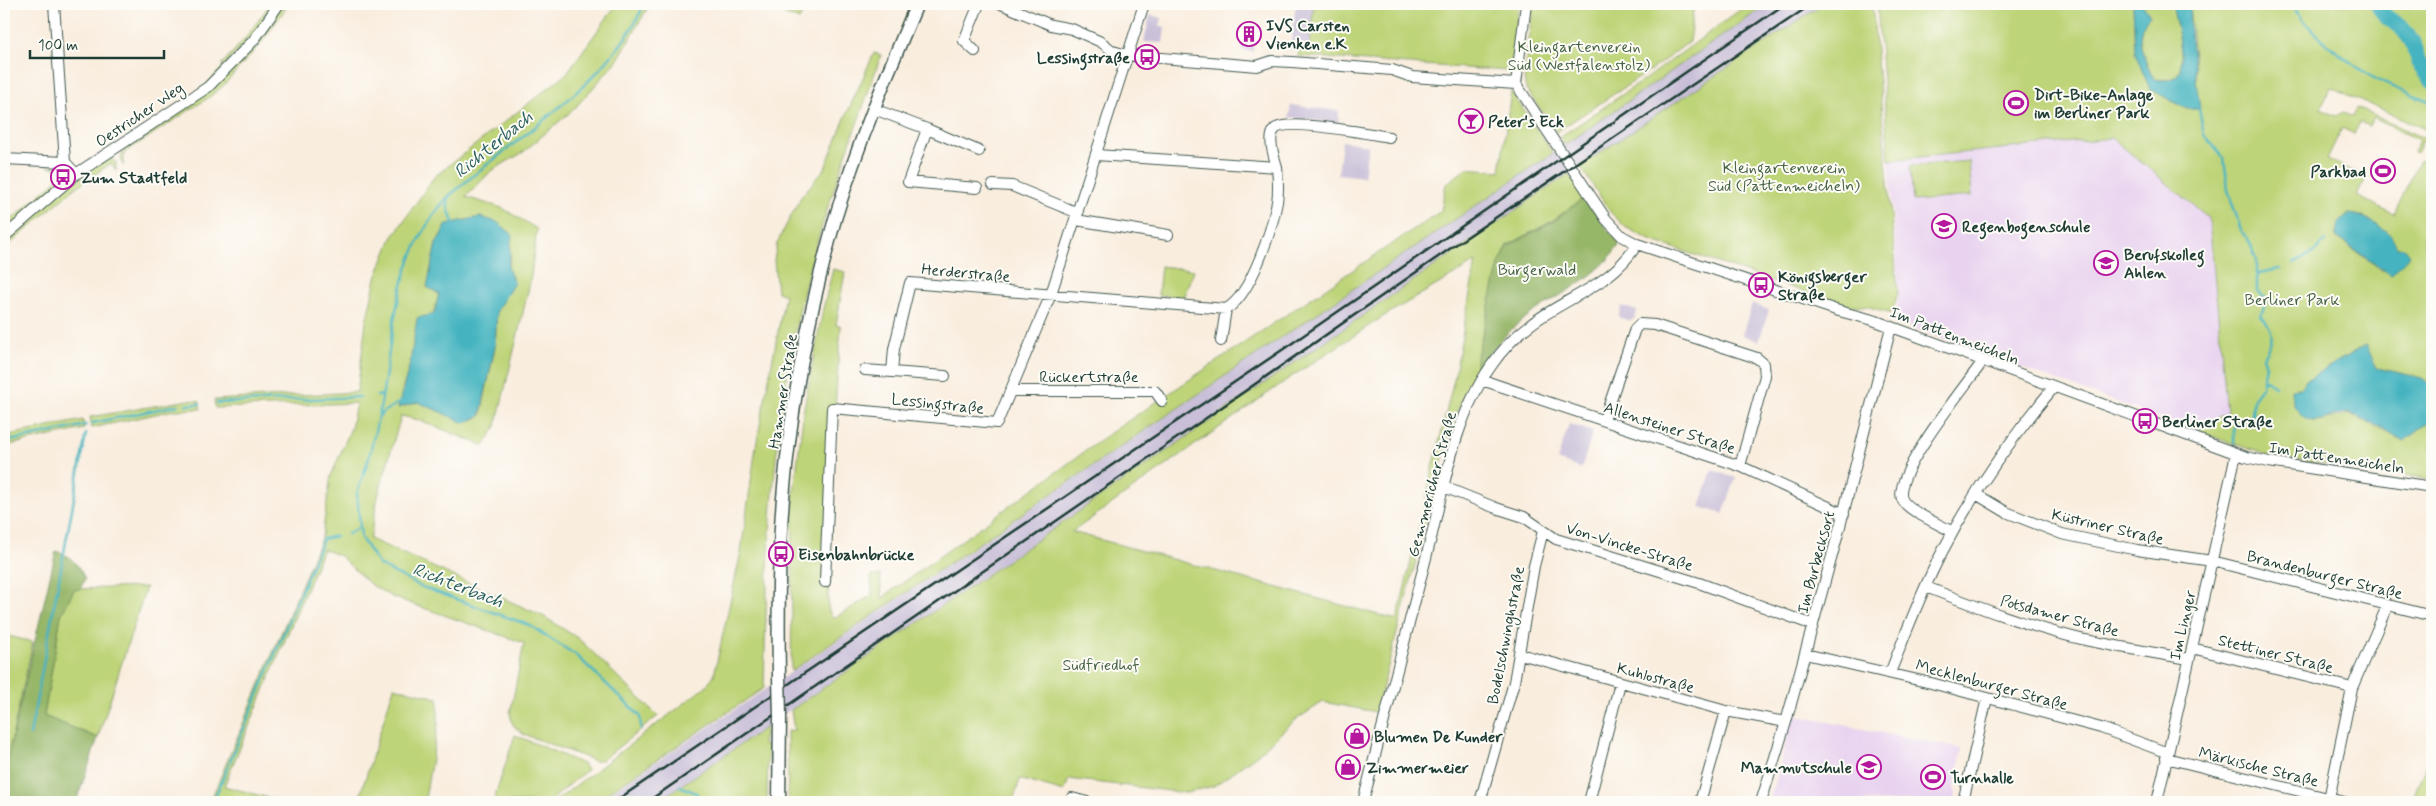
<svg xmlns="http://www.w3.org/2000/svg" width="2436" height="806" font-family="Mynerve,sans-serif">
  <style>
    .built { fill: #e8d2ef }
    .industrial { fill: #c9bfd8 }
    .green { fill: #bed478; stroke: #6e8856; fill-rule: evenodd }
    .forest { fill: #96b668; stroke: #5a7a4e }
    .water { fill: #45b4c0; stroke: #32787a }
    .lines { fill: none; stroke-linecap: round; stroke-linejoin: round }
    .stream { stroke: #45b4c0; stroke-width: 2.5 }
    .river { stroke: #45b4c0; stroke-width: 16 }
    .minor-casing { stroke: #40574e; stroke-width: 12 }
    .major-casing { stroke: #40574e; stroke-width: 15 }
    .minor { stroke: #fff; stroke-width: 10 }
    .major { stroke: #fff; stroke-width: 12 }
    .rail { stroke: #1f3d34; stroke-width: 2.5 }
    .major-bridge-casing { stroke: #40574e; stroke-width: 15; stroke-linecap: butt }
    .major-bridge { stroke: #fff; stroke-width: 12 }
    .labels { text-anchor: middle; stroke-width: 4; stroke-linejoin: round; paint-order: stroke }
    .poi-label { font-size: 16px; font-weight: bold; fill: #1f3d34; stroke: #fdfcf7; text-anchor: start }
    .park-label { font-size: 16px; fill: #476345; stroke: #fdfcf7 }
    .street-label { font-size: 16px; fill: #1f3d34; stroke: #fdfcf7 }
    .water-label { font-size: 18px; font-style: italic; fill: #2a615e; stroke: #fdfcf7 }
  </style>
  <rect width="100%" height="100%" fill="#fdfcf7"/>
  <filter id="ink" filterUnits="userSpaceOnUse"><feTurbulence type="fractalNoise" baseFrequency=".02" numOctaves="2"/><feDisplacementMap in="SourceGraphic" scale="10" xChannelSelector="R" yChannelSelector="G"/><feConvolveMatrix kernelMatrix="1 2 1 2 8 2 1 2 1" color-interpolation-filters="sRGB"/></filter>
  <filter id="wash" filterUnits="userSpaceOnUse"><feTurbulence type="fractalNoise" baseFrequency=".0096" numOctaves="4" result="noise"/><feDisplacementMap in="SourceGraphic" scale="20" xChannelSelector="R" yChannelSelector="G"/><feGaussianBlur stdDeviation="1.12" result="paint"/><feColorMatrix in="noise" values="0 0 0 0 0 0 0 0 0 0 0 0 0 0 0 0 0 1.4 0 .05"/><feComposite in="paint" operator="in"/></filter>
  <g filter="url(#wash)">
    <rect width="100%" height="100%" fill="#f9edde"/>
    <path class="built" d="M2112,138l97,80 18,194 -31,19 -281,-102 -18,-9 -1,-5 3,-23 -10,-132z
      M1793,715l169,34 -7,36 1,16 -188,1 7,-18z"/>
    <path class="industrial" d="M1296,4h12v2l6,1 -5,44 -19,-2z
      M1768,4h54l-254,170 -912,628h-60l194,-129 775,-528z
      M1150,15l12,3 -2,8 5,1 -2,16 -19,-1z
      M1243,30l13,1 -3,21 -12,-2z
      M1291,105l48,6 -1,12 -49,-6z
      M1342,141l26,4 -4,32 -26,-3z
      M1752,304l17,6 -10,31 -17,-6z
      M1622,306l15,5 -2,7 -5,3 -12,-4z
      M1569,424l24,8 -12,37 -24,-9z
      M1712,470l24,8 -13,36 -23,-7z"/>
    <path class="green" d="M270,4h6l-24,34 -25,27h-6l23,-25z
      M282,4h7l-28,39 -38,43 -15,12 -83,54 -2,14 -2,-9 4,-11 58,-37z
      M617,4h33l-33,57 -43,48 -52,44 -31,18 -25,26 36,11 35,21 -7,54 -34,143 -12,20 -65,-26 -18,-4 -23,80 -8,43 173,77 36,23 79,77 -56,44 -7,1 -72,-27 -10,-9 -3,-11 14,-71 -132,-46 -22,-13 -30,-28 -17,-7 -99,237 61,16h-75l112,-266 9,-60 20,-48 5,-25 -141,5 -1,-8 143,-8 9,-70 10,-44 16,-40 42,-61 132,-103zM480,217l31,37 -3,15 6,14 -17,27 -2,37 -14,69 -16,7 -47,-21 -19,6c4,-41 31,-75 40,-115l-12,-6 9,-44 11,-19z
      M760,4h47l-8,16z
      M1314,4h205l-8,63 -4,4 -209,-15 1,-6 10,1z
      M1533,4h161l-5,38 -38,28 -95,62 -30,-43 -2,-10z
      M1748,4h20l-203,141 -5,-8 94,-64z
      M1823,4h49l26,289 -6,19 -3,1 -23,-7 -22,-1 -194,-65 -25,-13 -14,-14 -31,-47z
      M1877,4h256l2,49 15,36 37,20h12l-10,-105h243v128l-101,-45 -10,22 15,7 7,-4 10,4 4,-8 75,34v5l-10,-6 -6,12 -3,-1 6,-12 -46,-22 -4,8 -9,-4 -6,12 -12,-6 -15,31 39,18 -9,19 37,18 26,-54 9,4 3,-7v53l-7,8 -1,30 8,1v137l-10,-8 -45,-10 -12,-23 -52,31 -7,4 -4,8h-6l17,34 37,-8 54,27 28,-21v59l-162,-23 -74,-25 31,-19 -18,-194 -97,-80 -223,22zM2347,214c22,0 39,18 50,33l6,1 -20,23 -46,-33 -2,-4z
      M2142,4h30c2,14 19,66 1,74 -6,3 -14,1 -19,1 -10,-21 -23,-45 -4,-63z
      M874,53l7,2c-24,72 -53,143 -72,216 -36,136 -42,278 -45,417l-170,114h-40l123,-93 29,-23 8,-11 27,-123 15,-106 29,-151 -8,-3 -3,-32 3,-17 24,-46 24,-29 20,-50z
      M1511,91l42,62 -762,518 2,-172 11,-91 19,-99 10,-40 12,3 -9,53 5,1c-8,93 -11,187 -13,281l3,9 5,1 36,-22 -1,-19 9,-1 2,23 234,-169 325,-218 5,-27 21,-16 33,3z
      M107,158l9,4v9l-3,-6 -3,-1 -35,24 -71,61v-8l68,-59z
      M1969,161l3,35 -59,5 -3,-35z
      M60,165l6,4 -1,9 -61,55v-7l52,-45 3,-12 -12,-3z
      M1568,174l17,23 -33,24 -44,24 -9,20 -23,96 1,10 -19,38 -8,23 -74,280 -53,-10 -29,19 -36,33 -44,32 -28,7 -117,-14 -5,13 -44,-13 -7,23h-225l-1,-71 7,-1 -3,-20zM1476,262l-22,117 -57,241 -325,-88 216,-153 96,-63z
      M1161,266l33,4 -11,28 -25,-3z
      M189,400l10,1 2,8 -27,1 -82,18 -2,-11z
      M83,420l1,9 -80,17v-10z
      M146,587l-48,151 -54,-22 17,-101 13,-26z
      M4,635l29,7 -29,131z
      M394,687l44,11v26l-13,75 9,3h-76z
      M766,727l-3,18 5,1 -1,56h-110z
      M515,735l68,29 4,6 -38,32h-56z
      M2432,747v48l-2,7h-18z"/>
    <path class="forest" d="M1585,197l23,33 13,12c-22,37 -64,52 -97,77 -19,14 -34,33 -46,51l-2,-9 23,-97 9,-18 44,-24z
      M56,551c15,5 22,13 29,28l-5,10 -6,1 -13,25 -17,101 54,22 -22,64h-72v-29z"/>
    <path class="water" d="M2133,4h9l8,12c-19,18 -6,42 4,63 5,1 13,2 19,0 18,-9 1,-61 -1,-75h17l1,30 10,75h-13l-37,-20 -15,-36z
      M2351,214c19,5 40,16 46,33h7l6,8 -19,20 -54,-37c-3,-10 4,-22 14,-24z
      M480,217l17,5 15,12 -4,34 6,15 -17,27 -2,37 -15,69 -15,7 -47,-21 -20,6 12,-45 7,-45 17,-4 5,-20 -12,-7 9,-43 11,-20z
      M2366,345l11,23 45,10 10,8v34l-28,21c-15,-8 -37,-22 -52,-27 -20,-5 -37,20 -54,-3 -5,-6 -7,-14 -7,-22l11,-1 4,-8 7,-4z"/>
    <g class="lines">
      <path class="stream" d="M2291,4c19,28 51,54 80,72 18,12 41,18 61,26
        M2199,109l5,26 20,23 4,32 13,40 7,9 9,21v32l11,8 -7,16c15,16 13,24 2,41l3,8 -4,21 -9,12 -1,17 -18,12v16
        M454,225l-6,-17v-11c63,-57 163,-113 196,-193
        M2294,263l24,-13 7,-9
        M2258,273l22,-4
        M2263,378l12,8
        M377,396l5,-1
        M402,401l-19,11 -5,6 -9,40 -12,35 4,45 18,27 43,22 107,38 47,30 64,61 1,13
        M217,403l143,-6
        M186,405l14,-1
        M379,415c15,-78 13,-154 68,-217
        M92,423l86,-18
        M4,442l82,-17
        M348,534l12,-7
        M30,735l56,-301
        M680,786l16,7 6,9
        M213,802l110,-263 13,-3"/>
      <path class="river" d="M2378,4l7,12 17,12 10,13 6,21 14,18"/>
    </g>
  </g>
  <g filter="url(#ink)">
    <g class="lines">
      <defs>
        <path id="minor" d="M54,4l11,158 11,12
          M1001,4l50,21 21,4 29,13 12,9 13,4 131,11 15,-5 20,1 100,8 20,7 104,7
          M975,51l-11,-10 15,-37
          M1516,84l90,135 16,17 15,8 202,67 34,9 373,137 23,5 163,25
          M1516,84l10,-80
          M874,109l53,20 -19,53 69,6
          M927,129l52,22
          M4,159l61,3
          M1277,167c-3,-11 -10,-29 -2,-38 12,-11 96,5 114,8
          M993,185l19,1 66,27
          M1076,220l92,15
          M4,237l72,-63 132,-87 46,-47 25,-36
          M1221,341l5,-32
          M865,370l27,2
          M945,376l-53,-4 2,-23 16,-66 316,26c25,-13 46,-80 51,-107 2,-12 1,-24 0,-35l-181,-12
          M1482,380l258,86 104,48
          M1012,391h143l7,10
          M1604,420l31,-91 5,-5 15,1 102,33 7,6 1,12 -25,90
          M1444,487l52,21 28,9 32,22 143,44 114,42
          M1976,494l30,18 56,22 75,16 75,11 220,55
          M1953,532c-12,-7 -46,-21 -51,-33 -10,-24 65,-115 81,-138
          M825,582l7,-174 165,15 54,-129 93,-290
          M1926,587c51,20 104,40 159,53 34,7 69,13 104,19
          M2192,648l160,40
          M1520,654l206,57 60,11
          M1805,654l126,29 170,45 67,25
          M1890,673c16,-40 31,-81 51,-119 31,-60 69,-115 113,-167
          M2166,758l178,44
          M2329,799l23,-111 36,-84
          M1071,802l1,-4 15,4
          M1363,802c22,-84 44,-168 65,-252 16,-62 26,-132 63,-184 11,-16 24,-30 39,-41 36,-28 83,-40 107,-81
          M1480,802l34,-120 20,-116 9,-35
          M1589,802l31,-119
          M1700,802l26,-91
          M1761,802l25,-80 52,-188 53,-207
          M1963,802l24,-104
          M2157,802l79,-348"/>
        <path id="major" d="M779,676c-1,-63 -1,-127 5,-189 8,-88 27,-183 51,-268 22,-73 52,-145 82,-215
          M779,802l1,-86"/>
      </defs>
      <use href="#minor" class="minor-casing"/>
      <use href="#major" class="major-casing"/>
      <use href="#minor" class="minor"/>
      <use href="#major" class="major"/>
      <path class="rail" d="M614,802l674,-456 497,-342
        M647,802l565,-388 249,-173 351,-237"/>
      <defs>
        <path id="major-bridge" d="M779,676l1,40"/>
      </defs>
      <use href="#major-bridge" class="major-bridge-casing"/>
      <use href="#major-bridge" class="major-bridge"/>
    </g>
  </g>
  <defs>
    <symbol id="building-ring" viewBox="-11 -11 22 22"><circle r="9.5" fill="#fdfcf7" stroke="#b5179e" stroke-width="1.5"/><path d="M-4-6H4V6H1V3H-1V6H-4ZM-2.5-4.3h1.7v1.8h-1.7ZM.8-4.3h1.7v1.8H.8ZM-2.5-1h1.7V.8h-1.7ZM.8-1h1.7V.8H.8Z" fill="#b5179e"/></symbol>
    <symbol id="bus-ring" viewBox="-11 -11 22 22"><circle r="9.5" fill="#fdfcf7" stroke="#b5179e" stroke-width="1.5"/><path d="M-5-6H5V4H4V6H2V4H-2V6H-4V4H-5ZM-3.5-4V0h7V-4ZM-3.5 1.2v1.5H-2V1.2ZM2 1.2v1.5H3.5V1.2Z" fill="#b5179e"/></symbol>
    <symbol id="stadium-ring" viewBox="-11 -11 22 22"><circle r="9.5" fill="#fdfcf7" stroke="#b5179e" stroke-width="1.5"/><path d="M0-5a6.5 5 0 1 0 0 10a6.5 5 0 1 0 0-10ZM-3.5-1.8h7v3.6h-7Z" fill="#b5179e"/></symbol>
    <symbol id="bar-ring" viewBox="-11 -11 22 22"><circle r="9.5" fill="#fdfcf7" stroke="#b5179e" stroke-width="1.5"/><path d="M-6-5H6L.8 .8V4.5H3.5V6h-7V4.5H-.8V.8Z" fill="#b5179e"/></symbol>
    <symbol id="school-ring" viewBox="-11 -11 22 22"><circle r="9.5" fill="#fdfcf7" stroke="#b5179e" stroke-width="1.5"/><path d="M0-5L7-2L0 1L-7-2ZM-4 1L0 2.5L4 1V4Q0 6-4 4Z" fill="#b5179e"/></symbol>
    <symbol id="shop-ring" viewBox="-11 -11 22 22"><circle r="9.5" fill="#fdfcf7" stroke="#b5179e" stroke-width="1.5"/><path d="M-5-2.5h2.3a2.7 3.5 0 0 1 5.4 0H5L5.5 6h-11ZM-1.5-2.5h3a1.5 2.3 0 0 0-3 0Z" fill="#b5179e"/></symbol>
  </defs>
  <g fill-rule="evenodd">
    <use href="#building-ring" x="1235" y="20" width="28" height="28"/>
    <use href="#bus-ring" x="1133" y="43" width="28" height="28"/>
    <use href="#stadium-ring" x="2002" y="89" width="28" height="28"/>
    <use href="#bar-ring" x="1457" y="107" width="28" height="28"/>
    <use href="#stadium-ring" x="2369" y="157" width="28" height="28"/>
    <use href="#bus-ring" x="49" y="163" width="28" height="28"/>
    <use href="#school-ring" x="1930" y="212" width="28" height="28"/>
    <use href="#school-ring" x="2092" y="249" width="28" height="28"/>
    <use href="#bus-ring" x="1747" y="271" width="28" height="28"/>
    <use href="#bus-ring" x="2131" y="407" width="28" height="28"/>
    <use href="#bus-ring" x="767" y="540" width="28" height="28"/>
    <use href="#shop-ring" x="1343" y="722" width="28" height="28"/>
    <use href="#shop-ring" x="1334" y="753" width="28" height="28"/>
    <use href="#school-ring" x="1855" y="753" width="28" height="28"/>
    <use href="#stadium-ring" x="1919" y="763" width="28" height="28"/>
  </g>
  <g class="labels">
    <g class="poi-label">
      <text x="1266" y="31">IVS Carsten<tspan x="1266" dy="18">Vienken e.K</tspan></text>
      <text x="1130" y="63" text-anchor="end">Lessingstraße</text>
      <text x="2034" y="100">Dirt-Bike-Anlage<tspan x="2034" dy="18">im Berliner Park</tspan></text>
      <text x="1488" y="127">Peter's Eck</text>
      <text x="2366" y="177" text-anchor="end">Parkbad</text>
      <text x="80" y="183">Zum Stadtfeld</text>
      <text x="1962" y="232">Regenbogenschule</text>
      <text x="2124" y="260">Berufskolleg<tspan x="2124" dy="18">Ahlen</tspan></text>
      <text x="1778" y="282">Königsberger<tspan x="1778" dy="18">Straße</tspan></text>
      <text x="2162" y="427">Berliner Straße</text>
      <text x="798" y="560">Eisenbahnbrücke</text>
      <text x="1374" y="742">Blumen De Kunder</text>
      <text x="1366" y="773">Zimmermeier</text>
      <text x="1852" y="773" text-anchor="end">Mammutschule</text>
      <text x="1950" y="783">Turnhalle</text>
    </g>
    <g class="park-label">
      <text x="1579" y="52">Kleingartenverein<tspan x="1579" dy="18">Süd (Westfalenstolz)</tspan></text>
      <text x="1784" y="173">Kleingartenverein<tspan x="1784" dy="18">Süd (Pattenmeicheln)</tspan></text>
      <text x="1537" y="275">Bürgerwald</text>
      <text x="2292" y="305">Berliner Park</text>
      <text x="1101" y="670">Südfriedhof</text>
    </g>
    <g class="street-label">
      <text transform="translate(139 114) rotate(-34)" y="6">Oestricher Weg</text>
      <text transform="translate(966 272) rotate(5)" y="6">Herderstraße</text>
      <text transform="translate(1955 335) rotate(21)" y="6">Im Pattenmeicheln</text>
      <text x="1089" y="382">Rückertstraße</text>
      <text transform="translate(782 391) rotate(-81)" y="6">Hammer Straße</text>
      <text transform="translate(938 403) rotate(6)" y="6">Lessingstraße</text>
      <text transform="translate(1670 427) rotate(18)" y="6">Allensteiner Straße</text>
      <text transform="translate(2337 457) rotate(9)" y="6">Im Pattenmeicheln</text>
      <text transform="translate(1431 484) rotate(-75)" y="6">Gemmericher Straße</text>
      <text transform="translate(2108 526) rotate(13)" y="6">Küstriner Straße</text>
      <text transform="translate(1630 546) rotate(17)" y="6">Von-Vincke-Straße</text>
      <text transform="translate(1815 562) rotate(-75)" y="6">Im Burbecksort</text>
      <text transform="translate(2325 574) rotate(14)" y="6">Brandenburger Straße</text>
      <text transform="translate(2060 615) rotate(15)" y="6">Potsdamer Straße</text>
      <text transform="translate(2182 625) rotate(-77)" y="6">Im Linger</text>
      <text transform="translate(1505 635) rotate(-79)" y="6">Bodelschwinghstraße</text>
      <text transform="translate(2276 653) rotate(14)" y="6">Stettiner Straße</text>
      <text transform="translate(1656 677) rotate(15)" y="6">Kuhlostraße</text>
      <text transform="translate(1992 684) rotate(15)" y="6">Mecklenburger Straße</text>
      <text transform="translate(2259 766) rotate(14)" y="6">Märkische Straße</text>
    </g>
    <g class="water-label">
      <text transform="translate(493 144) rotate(-39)" y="6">Richterbach</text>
      <text transform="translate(458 585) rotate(21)" y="6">Richterbach</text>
    </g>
  </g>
  <rect width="2436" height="806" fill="none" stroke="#fdfcf7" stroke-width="20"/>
  <path d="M30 50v8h134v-8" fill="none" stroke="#1f3d34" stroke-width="2.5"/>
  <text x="38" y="50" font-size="15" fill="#1f3d34" stroke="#fdfcf7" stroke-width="4" paint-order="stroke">100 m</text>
</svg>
